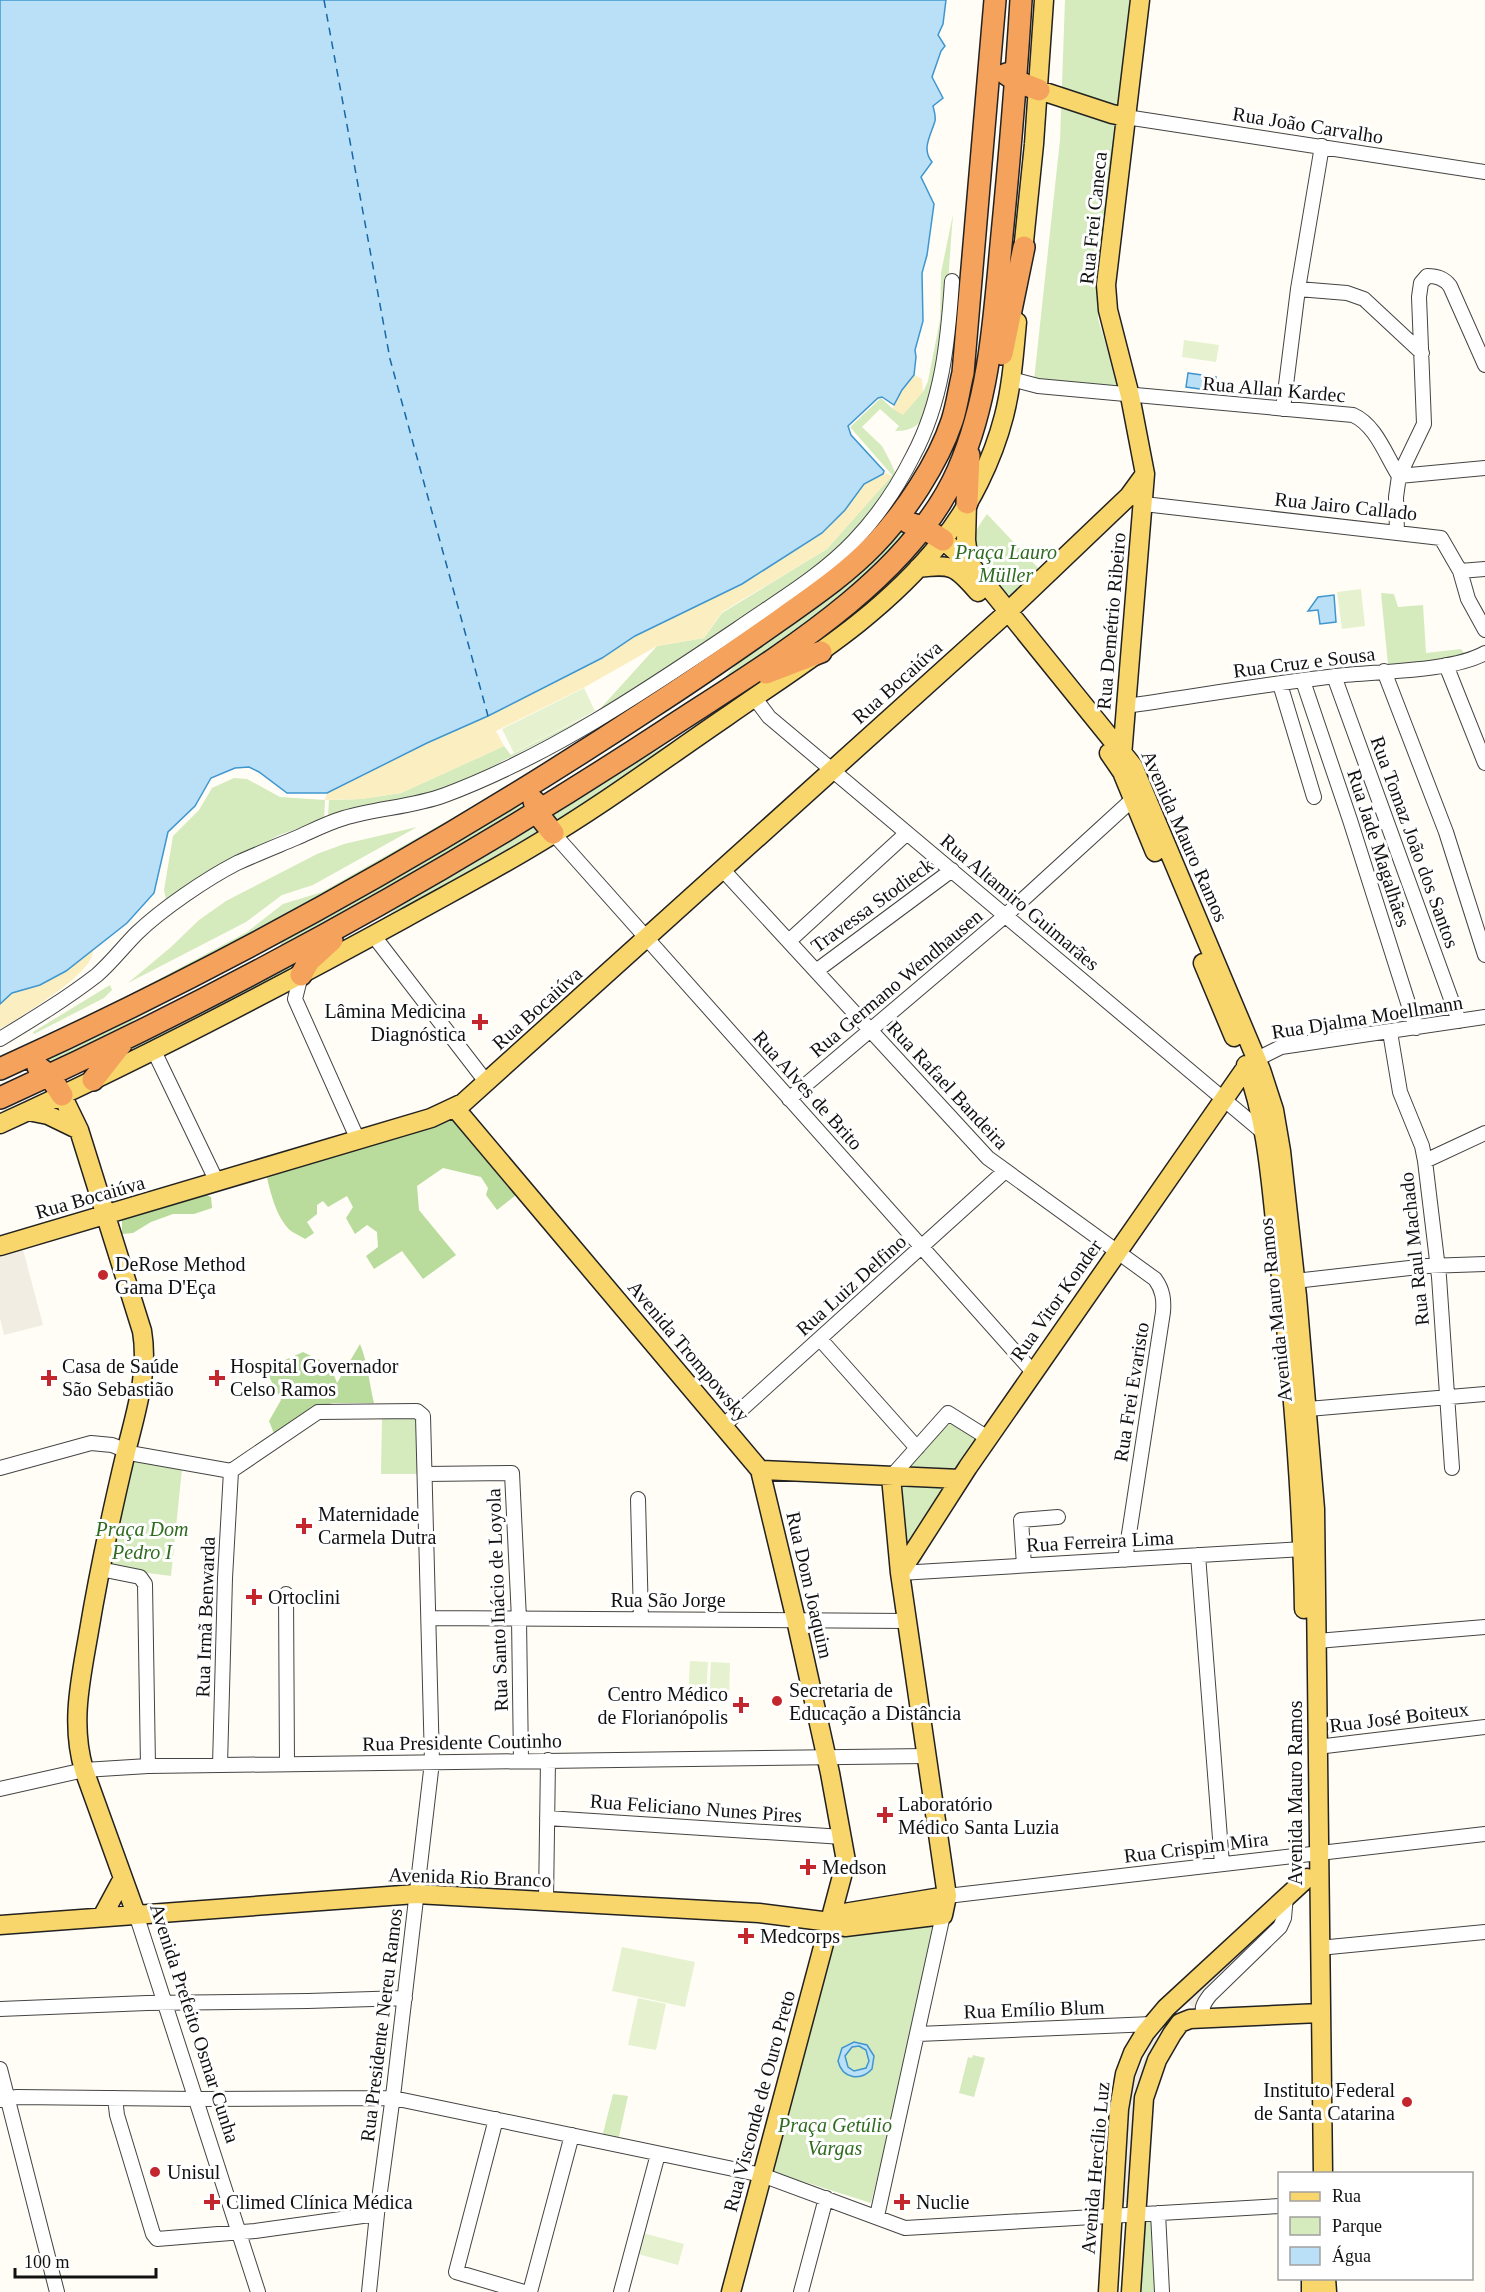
<svg xmlns="http://www.w3.org/2000/svg" width="1485" height="2292" font-family="'Times New Roman',serif">
  <style>
    .green { fill: #d5ebbd }
    .forest { fill: #b9dc9c }
    .sand { fill: #fbeec1 }
    .pitch { fill: #e6f2cf }
    .plaza { fill: #f1ede2 }
    .water { fill: #b9e0f7; stroke: #3f96cf; stroke-width: 1.5; fill-rule: evenodd }
    .lines { fill: none; stroke-linecap: round; stroke-linejoin: round }
    .ferry { stroke: #1768a6; stroke-width: 1.5; stroke-dasharray: 8 6; stroke-linecap: butt }
    .minor-casing { stroke: #444; stroke-width: 16 }
    .major-casing { stroke: #222; stroke-width: 21 }
    .highway-casing { stroke: #222; stroke-width: 24 }
    .minor { stroke: #fff; stroke-width: 14 }
    .major { stroke: #f9d66b; stroke-width: 18 }
    .highway { stroke: #f5a25d; stroke-width: 21 }
    .poi-dot { fill: #c4262e; stroke: #fff; stroke-width: 2 }
    .labels { text-anchor: middle; stroke-width: 6; stroke-linejoin: round; paint-order: stroke }
    .street-label { font-size: 20px; fill: #111; stroke: #fff }
    .park-label { font-size: 20px; font-style: italic; fill: #2f6b1f; stroke: #fff }
    .poi-label { font-size: 20px; fill: #111; stroke: #fff; text-anchor: start }
  </style>
  <rect width="100%" height="100%" fill="#fffdf5"/>
  <path class="green" d="M1065,0h67l-34,319 21,68 -85,-7 26,-240z
    M953,214c-4,50 -6,98 -14,147 -3,18 -4,38 -13,54 -7,11 -18,17 -31,16l4,-5 -19,-17 -18,18 20,19 7,13 6,13 -4,16 -45,54 -51,42 -86,59 -110,69 -153,78 -118,26 1,-16 32,-1 40,-6 103,-47 7,9 88,-45 58,-64 47,-8 18,-25 105,-64 65,-74 -42,-48 31,-29 12,11 30,-17 5,-11 12,-61 1,-47z
    M987,514l54,57 -30,25c-19,-11 -37,-37 -35,-61 0,-7 7,-15 11,-21z
    M896,530l13,2 -57,59 -125,90 -184,115 182,-119 24,-27z
    M923,536l10,6 -32,38 -99,78 -34,13z
    M1381,593l13,1 4,13 25,-2 3,48 35,-4 4,5 -23,6 -54,5z
    M702,725l-145,99 -8,-9 100,-60z
    M563,755l-264,157 -299,151 21,-15 110,-54 116,-62 36,-28 39,-12z
    M234,778l13,1 33,18 45,3 -1,20 -45,15 -81,46 -27,20 -5,-1 -2,-10 9,-54 26,-26 13,-22z
    M519,802l7,9 -247,138 3,-8 -3,-4z
    M537,822l7,10 -205,116 53,-36 24,-19z
    M417,827l-104,58 -31,10 -36,27 -118,61 43,-36 28,-27 27,-19 91,-47 27,-10z
    M316,946l-19,25 -188,95 21,-22z
    M266,948l-1,2 -131,70 -13,12 -71,35 -8,-8z
    M110,985l2,5 -8,8 -70,36 -1,-2z
    M382,1416h35v58h-36z
    M952,1421l26,19 -74,116 -10,-78z
    M138,1461l44,8 -11,107 -62,-8 22,-106z
    M933,1925l-42,198 -20,80 -98,-31 60,-236z
    M973,2055l12,3 -11,39 -15,-4 9,-36 4,1z
    M613,2094l15,2 -10,45 -16,-4z
    M1156,2217l2,75h-24l4,-74z"/>
  <path class="forest" d="M453,1115l63,80 -19,15 -11,-15 2,-7 -7,-11 -38,-9 -26,18 2,24 37,45 -33,24 -21,-28 -28,18 -8,-13 12,-9 -1,-15 -10,-7 -12,9 -9,-16 7,-11 -6,-11 -19,11 -5,-6 -6,4v9l-10,8 7,11 -9,6c-4,-3 -10,-5 -14,-8 -15,-13 -21,-40 -25,-58z
    M199,1191l12,6 1,11 -18,6h-21l-22,8 -18,11 -11,1v-17z
    M360,1344c8,19 9,39 14,59h-41l-18,5 -40,28 -6,-15 12,-21 -16,-31 38,-17 27,13 7,18z"/>
  <path class="sand" d="M914,375l8,4 1,13 -20,23 -10,-6 3,-10z
    M884,472l8,4 -65,73 -105,63 -18,26 -47,8 -72,41 -89,44 8,15 -103,47 -40,6 -36,1 2,-7 100,-50 61,-27 114,-58 33,-22 107,-52 80,-51 23,-23 19,-26z
    M93,950c2,23 -73,67 -93,79v-25l12,-11 28,-8 26,-14z"/>
  <path class="pitch" d="M1184,340l35,5 -3,17 -34,-5z
    M1361,589l4,37 -23,3 -5,-37z
    M584,688l11,23 -81,42 -12,-24z
    M690,1661l18,1 -2,39 -18,-1z
    M711,1662l19,1 -1,36 -20,-1z
    M622,1947l73,15 -10,45 -73,-16z
    M638,1998l28,6 -10,46 -28,-5z
    M643,2233l41,11 -6,21 -40,-11z"/>
  <path class="plaza" d="M22,1246l21,79 -39,10 -4,-17v-66z
    M1279,1914v5l-81,90 -5,-1 -4,-5v-4z
    M1154,2036l9,2 -33,164h-9l3,-53 8,-64z"/>
  <path class="water" d="M0,0h946l-3,24 -5,11 7,11 -4,5 -9,26 11,21 -10,8c1,4 3,10 2,15 -4,14 -14,28 -3,41l-11,15 13,27 -7,51 -5,18 1,48 -8,29 1,7 -2,18 -12,15 -8,15 -12,-8 -4,1 -30,28 3,9 33,36 -1,3 -19,10 -19,26 -23,23 -80,51 -107,52 -33,22 -114,58 -61,27 -100,50h-40l-28,-21 -10,-5 -14,1 -24,10 -16,28 -27,26 -14,61 -27,30 -61,48 -26,14 -28,8 -12,11z
    M1188,373l28,4 -2,14 -28,-4z
    M1334,595l2,27 -16,2 -2,-14 -10,1 10,-14z
    M854,2042l13,3 7,11 -2,13c-12,13 -30,9 -34,-8l4,-13zM859,2046l7,4 3,11 -3,7 -12,3 -6,-4 -3,-11 7,-9z"/>
  <g class="lines">
    <path class="ferry" d="M324,0l66,359 98,357"/>
    <defs>
      <path id="minor" d="M1126,117l359,55
        M1298,289l24,-143
        M1011,379l27,7 315,29c23,10 33,41 46,61
        M1283,409l15,-120 49,4 17,6 58,54
        M1399,476l86,-8
        M1144,504l297,34 19,33 8,28 17,31
        M1397,532l-1,-35 3,-21 25,-52 -5,-127 2,-14 6,-7c10,0 17,2 23,10l35,79
        M1460,571l25,-2
        M1446,665l39,98
        M1384,671l62,161 39,123
        M1334,676l125,345
        M1303,681l47,139 66,208
        M1280,684l34,113
        M754,697l15,20 496,417
        M1126,706c70,-10 140,-22 210,-30 41,-5 115,-4 149,-23
        M553,833l480,539
        M723,870l265,288 167,121c8,11 9,21 8,33l-38,248
        M373,935l114,148
        M789,941l118,-108
        M816,971l136,-101
        M301,975l-6,24 63,141
        M1390,1032l10,60 22,54 3,15 14,116 13,191
        M0,1039c33,-20 66,-40 97,-64 15,-13 26,-28 40,-42 25,-24 69,-54 100,-70 20,-9 40,-17 59,-25 16,-7 31,-15 48,-20 33,-10 69,-11 101,-23 104,-39 199,-103 291,-165 40,-28 85,-54 118,-89 23,-24 44,-55 59,-85 29,-54 35,-114 39,-175
        M154,1051l63,131
        M1257,1059l24,-12 204,-30
        M789,1099l217,-184 127,-116
        M1425,1161l60,-28
        M1295,1281l132,-15 58,-2
        M820,1339l97,109
        M1308,1409l177,-15
        M723,1426l281,-254
        M0,1468l91,-25 21,2 23,9 96,17
        M231,1471l87,-59 99,-1 6,5 9,346 -38,326 -17,126 -8,78
        M425,1474l87,-1 7,146 2,142
        M891,1477l57,-64 40,25
        M638,1499l3,120
        M1198,1555l24,309
        M1024,1565l-3,-45 37,-3
        M100,1569l40,8 5,7 3,182
        M900,1573l403,-24
        M286,1594l1,170
        M429,1618l478,3
        M1317,1641l168,-14
        M1317,1747l168,-20
        M220,1765l5,-187 6,-107
        M0,1789l84,-19 64,-4 779,-10
        M547,1818l296,19
        M947,1896l538,-62
        M546,1901l2,-141
        M136,1914l122,378
        M1319,1948l166,-16
        M0,2009l147,-6 161,-2 97,-3
        M1206,2018c-6,-9 -3,-14 4,-23l70,-68 4,-9 2,-22
        M918,2034l234,-10
        M0,2069l57,223
        M115,2098l2,17 36,119 4,5 98,-8 122,-17
        M0,2100l17,-3 179,2 197,-1 369,77 143,53 375,-22
        M496,2119l-40,153 68,20
        M1158,2213l4,79
        M877,2216l66,-301
        M530,2292l42,-157
        M621,2292l37,-138
        M801,2292l25,-94"/>
      <path id="major" d="M1039,90l73,24 14,3
        M1022,261l12,-117 10,-144
        M967,503l-1,37 3,23
        M943,540l26,23 164,203 128,304 13,40 7,41 16,145 18,213 8,665
        M918,568c34,-4 37,-3 60,24
        M1109,753l13,19 33,80
        M1122,756l23,-282 -15,-78 -22,-86 -2,-25 34,-285
        M1203,963l31,74
        M1246,1065c22,59 25,122 32,184 13,120 24,240 26,360
        M62,1095l17,35 63,201c7,41 -6,80 -16,121 -14,59 -27,119 -37,179 -8,47 -19,92 -5,139l52,144
        M455,1108l305,362 36,150 34,153 16,88 -115,431
        M28,1111l20,4 31,15
        M0,1124c138,-63 272,-133 405,-206 43,-24 87,-47 130,-73 66,-39 128,-85 191,-128 77,-54 155,-100 215,-175 29,-35 52,-83 63,-126 8,-31 10,-63 13,-94
        M0,1246l431,-128 32,-15 537,-484 129,-123 16,-22
        M760,1470l200,9
        M900,1573l68,-106 279,-401 6,-4
        M102,1917l21,-39
        M830,1922l14,-9 103,-17
        M0,1925l416,-31 343,19 71,9 15,5 98,-12 4,-19 -47,-323 -9,-96
        M1311,2278v14
        M1326,2278l1,14
        M1108,2292l11,-183 6,-35 8,-21 12,-20 21,-25 141,-130
        M1131,2292l13,-194 13,-38 15,-26 8,-11 10,-4 130,-6"/>
      <path id="highway" d="M1006,74l10,7 23,9
        M1002,354l22,-107
        M967,503l2,-48
        M909,523l13,4 21,13
        M766,673l55,-21
        M534,801l3,12 16,20
        M301,975l8,-14 23,-21
        M38,1067l11,8 13,20
        M0,1069c225,-102 446,-226 652,-362 45,-29 88,-59 132,-90 31,-22 63,-44 90,-72 31,-32 64,-82 78,-124 5,-15 7,-32 11,-48l32,-373
        M93,1080l29,-37
        M0,1098c232,-106 455,-230 667,-369 99,-65 242,-147 291,-259 31,-70 36,-149 43,-225 8,-81 15,-163 20,-245"/>
    </defs>
    <use href="#minor" class="minor-casing"/>
    <use href="#major" class="major-casing"/>
    <use href="#highway" class="highway-casing"/>
    <use href="#minor" class="minor"/>
    <use href="#major" class="major"/>
    <use href="#highway" class="highway"/>
  </g>
  <g class="poi-dot">
    <path d="M477 1013h6v6h6v6h-6v6h-6v-6h-6v-6h6z"/>
    <circle cx="103" cy="1275" r="6"/>
    <path d="M46 1369h6v6h6v6h-6v6h-6v-6h-6v-6h6z"/>
    <path d="M214 1369h6v6h6v6h-6v6h-6v-6h-6v-6h6z"/>
    <path d="M301 1517h6v6h6v6h-6v6h-6v-6h-6v-6h6z"/>
    <path d="M251 1588h6v6h6v6h-6v6h-6v-6h-6v-6h6z"/>
    <circle cx="777" cy="1701" r="6"/>
    <path d="M738 1696h6v6h6v6h-6v6h-6v-6h-6v-6h6z"/>
    <path d="M882 1806h6v6h6v6h-6v6h-6v-6h-6v-6h6z"/>
    <path d="M805 1858h6v6h6v6h-6v6h-6v-6h-6v-6h6z"/>
    <path d="M743 1927h6v6h6v6h-6v6h-6v-6h-6v-6h6z"/>
    <circle cx="1407" cy="2102" r="6"/>
    <circle cx="155" cy="2172" r="6"/>
    <path d="M209 2193h6v6h6v6h-6v6h-6v-6h-6v-6h6z"/>
    <path d="M899 2193h6v6h6v6h-6v6h-6v-6h-6v-6h6z"/>
  </g>
  <g class="labels">
    <g class="street-label">
      <text transform="translate(1308 125) rotate(9)" y="7">Rua João Carvalho</text>
      <text transform="translate(1093 218) rotate(-84)" y="7">Rua Frei Caneca</text>
      <text transform="translate(1274 389) rotate(5)" y="7">Rua Allan Kardec</text>
      <text transform="translate(1346 506) rotate(6)" y="7">Rua Jairo Callado</text>
      <text transform="translate(1111 621) rotate(-85)" y="7">Rua Demétrio Ribeiro</text>
      <text transform="translate(1304 662) rotate(-7)" y="7">Rua Cruz e Sousa</text>
      <text transform="translate(897 682) rotate(-42)" y="7">Rua Bocaiúva</text>
      <text transform="translate(1185 836) rotate(66)" y="7">Avenida Mauro Ramos</text>
      <text transform="translate(1415 842) rotate(70)" y="7">Rua Tomaz João dos Santos</text>
      <text transform="translate(1379 848) rotate(72)" y="7">Rua Jade Magalhães</text>
      <text transform="translate(1020 902) rotate(40)" y="7">Rua Altamiro Guimarães</text>
      <text transform="translate(872 905) rotate(-36)" y="7">Travessa Stodieck</text>
      <text transform="translate(896 983) rotate(-40)" y="7">Rua Germano Wendhausen</text>
      <text transform="translate(537 1008) rotate(-42)" y="7">Rua Bocaiúva</text>
      <text transform="translate(1367 1017) rotate(-9)" y="7">Rua Djalma Moellmann</text>
      <text transform="translate(948 1085) rotate(47)" y="7">Rua Rafael Bandeira</text>
      <text transform="translate(808 1090) rotate(48)" y="7">Rua Alves de Brito</text>
      <text transform="translate(90 1197) rotate(-16)" y="7">Rua Bocaiúva</text>
      <text transform="translate(1414 1249) rotate(-96)" y="7">Rua Raul Machado</text>
      <text transform="translate(851 1285) rotate(-42)" y="7">Rua Luiz Delfino</text>
      <text transform="translate(1056 1300) rotate(-55)" y="7">Rua Vitor Konder</text>
      <text transform="translate(1275 1310) rotate(-96)" y="7">Avenida Mauro Ramos</text>
      <text transform="translate(689 1351) rotate(50)" y="7">Avenida Trompowsky</text>
      <text transform="translate(1131 1392) rotate(-81)" y="7">Rua Frei Evaristo</text>
      <text transform="translate(1100 1541) rotate(-3)" y="7">Rua Ferreira Lima</text>
      <text transform="translate(810 1585) rotate(77)" y="7">Rua Dom Joaquim</text>
      <text transform="translate(497 1600) rotate(-92)" y="7">Rua Santo Inácio de Loyola</text>
      <text x="668" y="1607">Rua São Jorge</text>
      <text transform="translate(205 1617) rotate(-88)" y="7">Rua Irmã Benwarda</text>
      <text transform="translate(1399 1717) rotate(-7)" y="7">Rua José Boiteux</text>
      <text transform="translate(462 1742) rotate(-1)" y="7">Rua Presidente Coutinho</text>
      <text transform="translate(1295 1793) rotate(-90)" y="7">Avenida Mauro Ramos</text>
      <text transform="translate(696 1808) rotate(4)" y="7">Rua Feliciano Nunes Pires</text>
      <text transform="translate(1196 1847) rotate(-7)" y="7">Rua Crispim Mira</text>
      <text transform="translate(470 1877) rotate(2)" y="7">Avenida Rio Branco</text>
      <text transform="translate(1034 2009) rotate(-2)" y="7">Rua Emílio Blum</text>
      <text transform="translate(195 2023) rotate(72)" y="7">Avenida Prefeito Osmar Cunha</text>
      <text transform="translate(381 2025) rotate(-83)" y="7">Rua Presidente Nereu Ramos</text>
      <text transform="translate(759 2101) rotate(-75)" y="7">Rua Visconde de Ouro Preto</text>
      <text transform="translate(1095 2168) rotate(-85)" y="7">Avenida Hercílio Luz</text>
    </g>
    <g class="park-label">
      <text x="1006" y="559">Praça Lauro<tspan x="1006" dy="23">Müller</tspan></text>
      <text x="142" y="1536">Praça Dom<tspan x="142" dy="23">Pedro I</tspan></text>
      <text x="835" y="2132">Praça Getúlio<tspan x="835" dy="23">Vargas</tspan></text>
    </g>
    <g class="poi-label">
      <text x="466" y="1018" text-anchor="end">Lâmina Medicina<tspan x="466" dy="23">Diagnóstica</tspan></text>
      <text x="115" y="1271">DeRose Method<tspan x="115" dy="23">Gama D'Eça</tspan></text>
      <text x="62" y="1373">Casa de Saúde<tspan x="62" dy="23">São Sebastião</tspan></text>
      <text x="230" y="1373">Hospital Governador<tspan x="230" dy="23">Celso Ramos</tspan></text>
      <text x="318" y="1521">Maternidade<tspan x="318" dy="23">Carmela Dutra</tspan></text>
      <text x="268" y="1604">Ortoclini</text>
      <text x="789" y="1697">Secretaria de<tspan x="789" dy="23">Educação a Distância</tspan></text>
      <text x="728" y="1701" text-anchor="end">Centro Médico<tspan x="728" dy="23">de Florianópolis</tspan></text>
      <text x="898" y="1811">Laboratório<tspan x="898" dy="23">Médico Santa Luzia</tspan></text>
      <text x="822" y="1874">Medson</text>
      <text x="760" y="1943">Medcorps</text>
      <text x="1395" y="2097" text-anchor="end">Instituto Federal<tspan x="1395" dy="23">de Santa Catarina</tspan></text>
      <text x="167" y="2179">Unisul</text>
      <text x="226" y="2209">Climed Clínica Médica</text>
      <text x="916" y="2209">Nuclie</text>
    </g>
  </g>
  <rect x="1278" y="2172" width="195" height="108" fill="#ffffff" stroke="#a0a0a0" stroke-width="1.5"/>
  <rect x="1290" y="2192" width="30" height="9" fill="#f9d66b" stroke="#a0a0a0" stroke-width="1.5"/>
  <text x="1332" y="2202" font-size="18" fill="#111111">Rua</text>
  <rect x="1290" y="2217" width="30" height="18" fill="#d5ebbd" stroke="#a0a0a0" stroke-width="1.5"/>
  <text x="1332" y="2232" font-size="18" fill="#111111">Parque</text>
  <rect x="1290" y="2247" width="30" height="18" fill="#b9e0f7" stroke="#a0a0a0" stroke-width="1.5"/>
  <text x="1332" y="2262" font-size="18" fill="#111111">Água</text>
  <path d="M15 2268v9h141v-9" fill="none" stroke="#111111" stroke-width="3"/>
  <text x="24" y="2268" font-size="18" fill="#111111" stroke="#ffffff" stroke-width="4.5" paint-order="stroke">100 m</text>
</svg>
